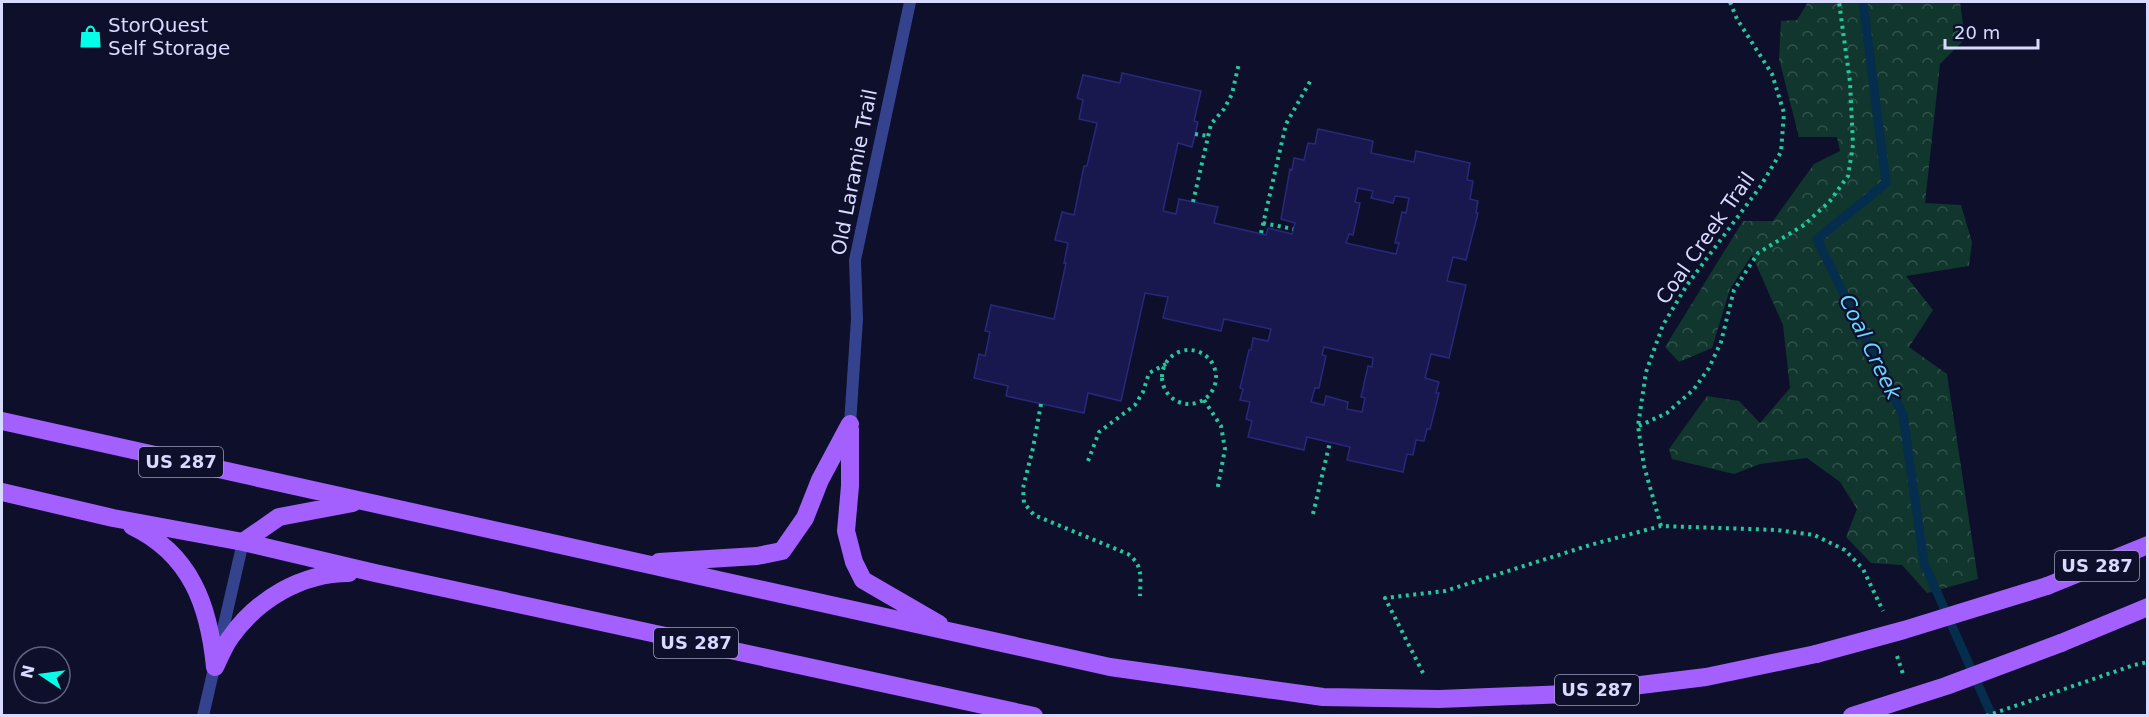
<svg xmlns="http://www.w3.org/2000/svg" width="2149" height="717" font-family="'DejaVu Sans',sans-serif">
  <style>
    .forest { fill: url(#forest-crowns) }
    .lines { fill: none; stroke-linecap: round; stroke-linejoin: round }
    .stream { stroke: #052d4d; stroke-width: 9 }
    .building { fill: #19184e; stroke: #28287c; stroke-width: 1.5; fill-rule: evenodd }
    .path { stroke: #24c79e; stroke-width: 4; stroke-dasharray: 3 4.5; stroke-linecap: butt }
    .street { stroke: #35428e; stroke-width: 12 }
    .primary { stroke: #a45fff; stroke-width: 18 }
    .primary-bridge { stroke: #a45fff; stroke-width: 18 }
    .labels { text-anchor: middle; stroke-width: 4.5; stroke-linejoin: round; paint-order: stroke }
    .shield { fill: #0e0f2b; stroke: #9b9ebf; stroke-width: 1.5 }
    .shield-label { font-size: 18px; font-weight: bold; fill: #d8dbff }
    .poi-label { font-size: 20px; fill: #d8dbff; stroke: #0e0f2b; text-anchor: start }
    .street-label { font-size: 20px; fill: #d8dbff; stroke: #0e0f2b }
    .water-label { font-size: 21px; font-style: italic; fill: #66d6ff; stroke: #0e0f2b }
  </style>
  <defs>
    <pattern id="forest-crowns" width="20" height="18" patternUnits="userSpaceOnUse" patternTransform="scale(1.5)"><rect width="20" height="18" fill="#10362d"/><path d="M2 6a3 3 0 1 1 6 0M12 15a3 3 0 1 1 6 0" fill="none" stroke="#32524c"/></pattern>
  </defs>
  <rect width="100%" height="100%" fill="#0e0f2b"/>
  <path class="forest" d="M1808,2h152l5,37 -25,25 -15,139 36,2 11,37 -3,24 -63,10 27,34 -24,37 38,27 31,205 -51,14 -25,-28 -31,-2 -25,-26 11,-28 -17,-27 -33,-24 -47,6 -26,10 -62,-15 -3,-10 38,-53 32,5 21,22 30,-35 -7,-63 -31,-70 -22,34 -18,59 -33,14 -14,-15 78,-126h30l41,-57 26,-13 -3,-14h-38l-20,-78 2,-38 16,-1z"/>
  <g class="lines">
    <path class="stream" d="M1863,2l23,181 -69,56 86,176 21,148 68,153"/>
  </g>
  <path class="building" d="M1122,73l79,18 -7,30 4,1 -6,25 -14,-4 -15,68 13,3 3,-15 39,8 -4,16 52,12 2,-7 24,6 3,-11 -14,-4 9,-50 2,1 2,-12 10,2 4,-17 7,1 3,-15 55,12 -2,12 43,9 2,-11 54,12 -3,17 6,1 -3,18 8,2 -2,12h2l-12,47 -13,-3 -6,24 19,4 -17,73 -18,-4 -6,24 14,4 -3,11h3l-9,36h-3l-3,12 -8,-1 -3,15 -6,-1 -4,18 -56,-12 3,-13 -43,-10 -3,13 -56,-13 4,-16 -6,-2 4,-17 -10,-2 3,-11 -3,-1 9,-38h2l2,-12 15,3 3,-12 -47,-10 -3,12 -58,-13 5,-21 -23,-4 -24,108 -33,-8 -4,20 -78,-17 2,-10 -34,-8 5,-24 6,2 5,-24 -5,-1 6,-26 63,14 12,-56h-2l4,-20 -13,-3 7,-28 12,3 10,-49h3l10,-43 -18,-4 4,-19 -6,-2 6,-23 37,8zM1358,188l15,3 -2,7 22,5 2,-7 14,2 -3,15 -4,-1 -7,31h4l-3,11 -50,-11 3,-9 4,1 7,-32 -5,-1zM1324,347l49,11 -1,9 -4,-1 -7,31 4,1 -3,14 -15,-3 1,-7 -22,-6 -2,9 -13,-3 4,-14h4l7,-32 -4,-1z"/>
  <g class="lines">
    <path class="path" d="M1195,134l13,2
      M1193,202l18,-78 13,-15 8,-15 7,-31
      M1263,223l30,6
      M1261,233l25,-109 26,-46
      M1162 377a27 27 0 1 1 54 0a27 27 0 1 1-54 0Z
      M1204,400l17,26 4,23 -8,42
      M1041,404l-8,44 -10,40 1,15 10,12 94,39c16,12 12,24 12,42
      M1639,426l28,-13 27,-24 15,-21 12,-26 13,-52 24,-37 46,-28 26,-24 18,-25 5,-31 -3,-63 -11,-80
      M1088,461l11,-29 36,-27 8,-13 6,-19 17,-9
      M1313,514l17,-72
      M1661,526l-17,-60 -6,-40 8,-54 17,-47 24,-40 73,-98 21,-35 3,-39 -12,-39 -35,-55 -7,-17
      M1897,656l6,18
      M1423,673l-38,-75 60,-7 145,-46 71,-19 116,4 37,5 31,15 18,19 20,42
      M1986,716l148,-51 14,-3"/>
    <path class="street" d="M850,424l7,-105 -2,-59 55,-258
      M203,716l40,-174"/>
    <path class="primary" d="M2,421l1108,246 213,30 116,2 128,-5 139,-17 110,-23
      M850,429v57l-4,45 8,31 9,18 76,44
      M2,492l111,26 130,24 132,31 659,143
      M132,526c59,28 77,80 83,141
      M243,542l36,-25 74,-14
      M659,562l98,-6 25,-5 23,-33 15,-38 30,-56
      M2047,586l101,-41
      M2061,643l87,-36
      M215,667c5,-10 9,-21 15,-29 27,-39 72,-65 119,-65"/>
    <path class="primary-bridge" d="M1816,654l88,-24 143,-44
      M1852,716l94,-30 115,-43"/>
  </g>
  <defs>
    <symbol id="shop-bare" viewBox="-9 -9 18 18"><path d="M-5-2.5h2.3a2.7 3.5 0 0 1 5.4 0H5L5.5 6h-11ZM-1.5-2.5h3a1.5 2.3 0 0 0-3 0Z" fill="#04ffe8" stroke="#0e0f2b" stroke-width="2.5" paint-order="stroke"/></symbol>
  </defs>
  <g fill-rule="evenodd">
    <use href="#shop-bare" x="74" y="20" width="33" height="33"/>
  </g>
  <g class="labels">
    <g class="shield">
      <rect x="139" y="447" width="84" height="30" rx="4.5"/>
      <rect x="2055" y="551" width="84" height="30" rx="4.5"/>
      <rect x="654" y="628" width="84" height="30" rx="4.5"/>
      <rect x="1555" y="675" width="84" height="30" rx="4.5"/>
    </g>
    <g class="shield-label">
      <text x="181" y="468">US 287</text>
      <text x="2097" y="572">US 287</text>
      <text x="696" y="649">US 287</text>
      <text x="1597" y="696">US 287</text>
    </g>
    <g class="poi-label">
      <text x="108" y="32">StorQuest<tspan x="108" dy="23">Self Storage</tspan></text>
    </g>
    <g class="street-label">
      <text transform="translate(854 172) rotate(-79)" y="7">Old Laramie Trail</text>
      <text transform="translate(1705 238) rotate(-55)" y="7">Coal Creek Trail</text>
    </g>
    <g class="water-label">
      <text transform="translate(1870 347) rotate(64)" y="7">Coal Creek</text>
    </g>
  </g>
  <rect width="2149" height="717" fill="none" stroke="#d8dbff" stroke-width="6"/>
  <g transform="translate(42 675) rotate(283)"><circle r="28" fill="#0e0f2b" stroke="#5f6180" stroke-width="1.5"/>
  <path d="M0-4.5L10 22L0 15L-10 22Z" fill="#04ffe8"/>
  <text y="-9" font-size="16" font-weight="bold" text-anchor="middle" fill="#d8dbff">N</text>
  </g>
  <path d="M1945 39v9h93v-9" fill="none" stroke="#d8dbff" stroke-width="3"/>
  <text x="1954" y="39" font-size="18" fill="#d8dbff" stroke="#0e0f2b" stroke-width="4.5" paint-order="stroke">20 m</text>
</svg>
